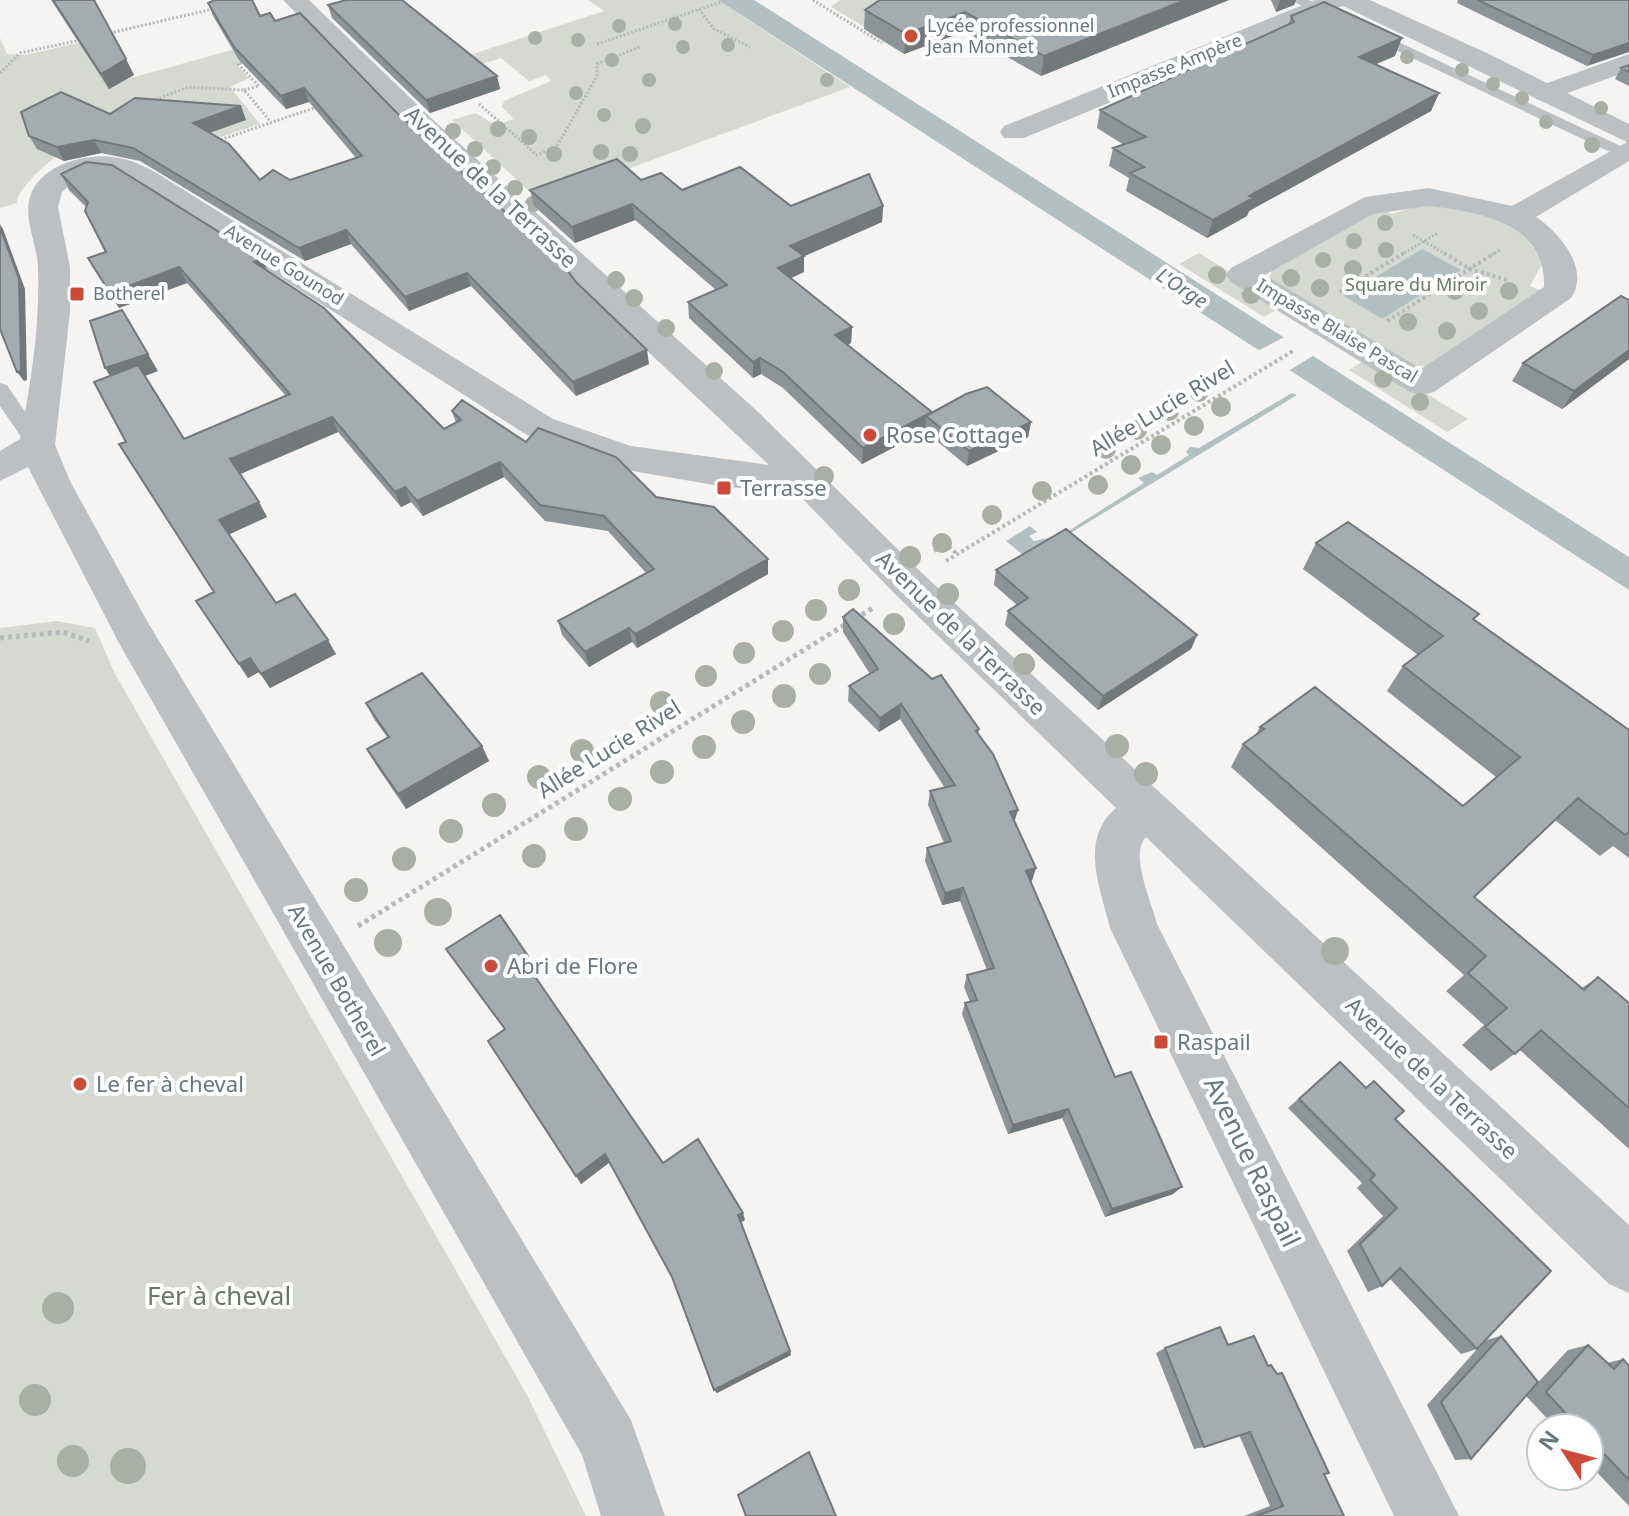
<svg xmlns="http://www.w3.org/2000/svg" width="1629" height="1516" font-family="'Noto Sans',sans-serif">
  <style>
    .green { fill: #d5d9d1 }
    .water { fill: #b3c0c2 }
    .pier { fill: #f5f4f2 }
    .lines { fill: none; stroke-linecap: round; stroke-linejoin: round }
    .path-far2 { stroke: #b6b9bb; stroke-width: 3; stroke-dasharray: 2 2; stroke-linecap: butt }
    .path-far1 { stroke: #b6b9bb; stroke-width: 4; stroke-dasharray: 3 3; stroke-linecap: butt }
    .path { stroke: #b6b9bb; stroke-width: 5; stroke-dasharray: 4 4; stroke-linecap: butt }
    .service { fill: #bcc0c3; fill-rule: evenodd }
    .minor { fill: #bcc0c3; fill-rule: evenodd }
    .tertiary { fill: #bcc0c3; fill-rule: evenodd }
    .tree { fill: #a9afa4 }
    .wall { fill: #8d9497 }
    .shaded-wall { fill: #73787b }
    .building { fill: #a4acb0; stroke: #73787b; stroke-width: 2 }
    .poi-dot { fill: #cd4a39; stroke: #fff; stroke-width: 3 }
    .labels { text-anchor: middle; stroke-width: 8; stroke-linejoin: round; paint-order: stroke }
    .far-poi-label { font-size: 18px; fill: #67777f; stroke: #fff; text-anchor: start }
    .far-street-label { font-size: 18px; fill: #67777f; stroke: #fff }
    .far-park-label { font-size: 18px; fill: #6b7765; stroke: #fff }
    .far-water-label { font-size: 20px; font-style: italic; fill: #63787c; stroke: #fff }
    .street-label { font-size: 22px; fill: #67777f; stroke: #fff }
    .poi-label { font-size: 22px; fill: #67777f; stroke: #fff; text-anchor: start }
    .near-street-label { font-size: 26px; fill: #67777f; stroke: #fff }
    .near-park-label { font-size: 26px; fill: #6b7765; stroke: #fff }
  </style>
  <rect width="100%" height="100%" fill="#f5f4f2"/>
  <path class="green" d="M588,0h130l132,87 -310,114 -88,-81 24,-7 19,12 19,-6 -12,-12 2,-6 47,-20 -5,-6 -17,6 -28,-23 -38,12 -60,7 201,-66z
    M840,0h82l-56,28 -35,-21z
    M0,38l7,16 18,1 66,-15 29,41 137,-38 9,12 -30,9 13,14 -19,9 30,37 -84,28 4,-45c-15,-7 -25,-8 -42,-4 -23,6 -122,76 -121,100l-17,5z
    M1424,205c46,1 100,13 118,59l-12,22 13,6 -114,74h-21l-139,-88 3,-7 109,-63 10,6z
    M1199,253l85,52 -20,12 -85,-53z
    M1368,358l100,61 -21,13 -98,-62z
    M57,621l38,7 19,44 413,723 59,121h-586v-888z"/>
  <path class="water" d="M718,0h36l875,557v33z
    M1422,249l39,21 -79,49 -38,-23z
    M1292,393l5,2 -269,164 -22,-18 24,-15 7,6 -8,4 5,5 28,-6 82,-52 -6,-5 14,-6 5,3 32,-20 -3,-3 4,-5 9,1z"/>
  <path class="pier" d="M1286,336l30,18 -31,19 -31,-20z"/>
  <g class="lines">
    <path class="path-far2" d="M813,0l69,43
      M699,9l15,20 36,18
      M106,34l111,-26
      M597,44l130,-44
      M0,73l20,-20 61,-13
      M244,90l15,-4 -21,-22 8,-3
      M152,101l36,-14 56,3 27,32
      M479,104l58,51 19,-7 41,-72v-12l43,-17
      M217,141l100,-34
      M1413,235l34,20
      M1401,255l37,-22
      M1491,255l9,-5"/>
    <path class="path-far1" d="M1444,253l26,16 37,11
      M1340,292l64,-39
      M1387,321l108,-68
      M934,551l12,-7 11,10
      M946,561l347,-210"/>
    <path class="path" d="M855,619l18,-11
      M0,638l63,-6 26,9
      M358,926l488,-302"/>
    <path class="service" d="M1290,0h19l320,150v11z
      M0,383l7,2 37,55 4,5 -4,5h-14l-30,-44z"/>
    <path class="minor" d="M283,0h26l122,118 325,292 167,164 706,651v68l-20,-9 -463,-447c-17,18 6,65 11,87l302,592h-65l-284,-588c-10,-40 -31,-89 6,-120l-221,-214 -99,-102 -70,-5 -100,-17 -99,-35 -397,-253c-24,-13 -49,-10 -68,10l-4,15 12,60v45l-15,133 16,38 76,138 484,799 34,96h-64l-19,-61 -463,-812 -91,-176 -28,14v-30l20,-12c11,-56 20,-113 18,-170 0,-23 -15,-49 -8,-72 9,-31 54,-44 82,-40 19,2 35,10 51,20l390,242 78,27 138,19 -358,-335z
      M1315,0h33l-3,5 -321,133h-20l-4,-6 4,-6z
      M1629,54v17l-84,30 -9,-2 -4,-6 4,-6z
      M1629,141v20l-93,56c23,15 55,52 35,81l-137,94 -12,3 -12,-3 -179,-110 -5,-7 5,-7 134,-71 64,-9 83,18zM1429,206c51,6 117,17 115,81l-123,82 -156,-94 108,-61z"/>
    <path class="tertiary" d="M1338,0h32l119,54 140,70v19l-288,-138z"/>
  </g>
  <g class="tree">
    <circle cx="675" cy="24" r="7"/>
    <circle cx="619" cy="26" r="7"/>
    <circle cx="535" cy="38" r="7"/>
    <circle cx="578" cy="40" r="7"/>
    <circle cx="728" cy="45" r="7"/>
    <circle cx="683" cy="47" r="7"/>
    <circle cx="1407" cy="57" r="7"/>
    <circle cx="612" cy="60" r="7"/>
    <circle cx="1462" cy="70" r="7"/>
    <circle cx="649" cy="80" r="7"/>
    <circle cx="827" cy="80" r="7"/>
    <circle cx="1493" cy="84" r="7"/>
    <circle cx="576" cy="93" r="7"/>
    <circle cx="1522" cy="98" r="7"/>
    <circle cx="1601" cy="108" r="7"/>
    <circle cx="604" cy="115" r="7"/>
    <circle cx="1546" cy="122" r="7"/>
    <circle cx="643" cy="126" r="8"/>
    <circle cx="498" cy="129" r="8"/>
    <circle cx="453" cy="131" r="8"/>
    <circle cx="529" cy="137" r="8"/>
    <circle cx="1592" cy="145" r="8"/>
    <circle cx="475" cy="149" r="8"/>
    <circle cx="601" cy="152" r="8"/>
    <circle cx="554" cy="154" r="8"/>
    <circle cx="630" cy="154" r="8"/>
    <circle cx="493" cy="167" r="8"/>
    <circle cx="515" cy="188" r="8"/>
    <circle cx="533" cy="204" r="8"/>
    <circle cx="1385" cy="223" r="8"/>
    <circle cx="1354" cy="241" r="8"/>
    <circle cx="1386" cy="250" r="8"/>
    <circle cx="1323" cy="260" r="8"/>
    <circle cx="1353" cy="269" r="9"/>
    <circle cx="1217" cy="275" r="9"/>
    <circle cx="1291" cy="278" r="9"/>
    <circle cx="616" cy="280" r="9"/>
    <circle cx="1320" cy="288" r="9"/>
    <circle cx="1455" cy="291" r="9"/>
    <circle cx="1509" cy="291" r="9"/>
    <circle cx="1251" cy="295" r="9"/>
    <circle cx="634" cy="298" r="9"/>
    <circle cx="1479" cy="311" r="9"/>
    <circle cx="1408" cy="322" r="9"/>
    <circle cx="666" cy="328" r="9"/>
    <circle cx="1447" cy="331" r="9"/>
    <circle cx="714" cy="371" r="9"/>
    <circle cx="1383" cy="379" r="9"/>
    <circle cx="1199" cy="393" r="9"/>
    <circle cx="1420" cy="402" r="9"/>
    <circle cx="1221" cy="407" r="10"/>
    <circle cx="1169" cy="411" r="10"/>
    <circle cx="1194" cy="426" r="10"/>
    <circle cx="1137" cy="430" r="10"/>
    <circle cx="1161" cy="445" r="10"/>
    <circle cx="1106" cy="449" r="10"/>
    <circle cx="1131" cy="465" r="10"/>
    <circle cx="824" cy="476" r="10"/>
    <circle cx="1098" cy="485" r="10"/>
    <circle cx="1042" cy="491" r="10"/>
    <circle cx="992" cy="515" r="10"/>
    <circle cx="942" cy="543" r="10"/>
    <circle cx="910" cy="557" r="11"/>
    <circle cx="849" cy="590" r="11"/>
    <circle cx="948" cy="594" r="11"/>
    <circle cx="816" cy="610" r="11"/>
    <circle cx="894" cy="624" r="11"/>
    <circle cx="783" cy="631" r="11"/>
    <circle cx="744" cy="653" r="11"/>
    <circle cx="1024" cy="664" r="11"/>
    <circle cx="820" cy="674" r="11"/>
    <circle cx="706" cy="676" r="11"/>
    <circle cx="784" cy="696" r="12"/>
    <circle cx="662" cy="703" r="12"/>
    <circle cx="743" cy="722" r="12"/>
    <circle cx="1117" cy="746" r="12"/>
    <circle cx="704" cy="747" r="12"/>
    <circle cx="582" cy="751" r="12"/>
    <circle cx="662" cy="772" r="12"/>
    <circle cx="1146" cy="774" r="12"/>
    <circle cx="539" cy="777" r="12"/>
    <circle cx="620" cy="799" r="12"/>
    <circle cx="494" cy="805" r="12"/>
    <circle cx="576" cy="829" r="12"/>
    <circle cx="451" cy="831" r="12"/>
    <circle cx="534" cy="856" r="12"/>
    <circle cx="404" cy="859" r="12"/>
    <circle cx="356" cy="890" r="12"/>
    <circle cx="438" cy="912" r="14"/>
    <circle cx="388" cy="943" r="14"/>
    <circle cx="1335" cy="951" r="14"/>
    <circle cx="58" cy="1308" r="16"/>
    <circle cx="35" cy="1400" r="16"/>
    <circle cx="73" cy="1461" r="16"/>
    <circle cx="128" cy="1466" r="18"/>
  </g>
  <path class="wall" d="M51,0h43l40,75 -25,14z
    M880,0h349l-188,76 -78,-44 -59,22 -40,-25 1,-19z
    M1271,0h25l-2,5 -18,7z
    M1458,0h171l-42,66 -130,-63z
    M208,3l67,18 119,89 182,172 73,82 -73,32 -105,-110 -62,25 -58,-67 -46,17 -165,-100 -39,-8 -37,8 -27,-12 -8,-13 81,-22 136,6 -36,13 50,47h30l66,-22 -47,-56 -23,7 -47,-49 -26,-44z
    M328,5l169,71 3,13 -70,24 -98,-95z
    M1291,16l104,40 -19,8 63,29 -8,18 -182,100 -2,5 -40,22 -81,-47 3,-13 -20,-12 4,-18 11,-3 -27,-17 3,-18 188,-85z
    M1629,65v21l-14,-7 6,-11z
    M61,174l207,97 176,158 12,-6 -4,-12 204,86 112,62v15l-131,74 -5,-6 -43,25 -27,-32 -4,-14 88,-48 -38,-42 -63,-10 -41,-44 -81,39 -12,-14 -10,5 -63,-75 -98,42 27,43 -38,17 47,69 60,51 -66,34 -11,-16 -11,6 -52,-77 18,-9 -88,-150 -32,-60 64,-11 -13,5 39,63 102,-43 -99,-113 -68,25 -31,-50 18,-6 -20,-45 -17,-17z
    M641,180l41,10 109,16h92l-1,16 -78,34v16l-13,6 61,49 -1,16 -3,2 84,67 99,10 -3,15 -61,29 -42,-35 -63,33 -79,-76 -22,-14 -8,4 -64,-60 -1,-16 28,-12 -81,-70 -60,23 -41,-37 -4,-16z
    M1629,359l-67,50 -50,-28 11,-18z
    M1316,543l158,77 155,110v128l-16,-12 -13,10 -45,-36 -81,77 108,91 16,-11 31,26v146l-109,-99 -29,21 -29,-26 22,-20 -38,-34 18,-16 -233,-208 12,-23 12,-8 5,-9 203,79 33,-29 -109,-86 16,-25 15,-11 -115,-86z
    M996,570l201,65 -6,14 -93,61 -93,-85 3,-14 9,-6 -23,-20z
    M843,617l136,112 -1,5 37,88 17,59h-2l85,196 58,117 -68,23 -43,-99 -54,16 -46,-120 3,-11 5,-1 -6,-15 3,-12 20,-5 -27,-69 -18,4 -17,-44 2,-13 17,-5 -16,-38 2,-14 15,-3 -45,-69 -21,13 -31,-31 1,-15 21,-12 -27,-42z
    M366,703l116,43 7,15 -83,48 -30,-44 -9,-16 21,-11 -14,-19z
    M446,949l88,19 -4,2 133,193 82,57 -5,2 50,129 1,4 -74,38 -45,-116 -62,-115 -29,22 -76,-154z
    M1340,1062l55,57 91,221 15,-4 29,55 38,-41 20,-5 19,18 16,-4 6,7v140l-40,-42v-36h-33l-30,-32 -55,63 -16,1 -28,-55 52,-58 -2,2 -16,5 -71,-75 -8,7 -14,6 -21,-41 36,-35 -26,-28 5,-5 -74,-75z
    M1228,1345l40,21 56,108 20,42h-100l26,-10 -31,-71 -35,12 -10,2 -38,-96 9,-5z"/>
  <path class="shaded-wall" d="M1185,0h44l-188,76 3,-20z
    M1280,0h16l-2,5 -18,7z
    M965,12l-2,20 -59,22 2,-20z
    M1402,38l-7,18 -42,18 6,-17z
    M1629,43v9l-42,14 6,-11z
    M126,59l8,16 -25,14 -8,-15z
    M497,76l3,13 -70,24 -4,-13z
    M304,88l5,14 -23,7 -5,-13z
    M1439,93l-8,18 -182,100 -2,5 -40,22 6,-18 36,-24z
    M241,106l5,14 -47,16 -6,-13z
    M94,140l7,13 -37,8 -7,-14z
    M632,204l3,16 -60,23 -3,-16z
    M883,206l-1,16 -91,40 -1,-16z
    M0,224l3,5 22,60 2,91 -3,1 -7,-9z
    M346,230l5,14 -46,17 -6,-13z
    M804,256v16l-26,12v-16z
    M262,259l7,15 -15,-12z
    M179,267l8,16 -68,25 -9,-15z
    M467,273l4,13 -62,25 -4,-14z
    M852,327l-1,16 -16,8v-16z
    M647,350l2,14 -73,32 -3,-14z
    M1629,350v9l-67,50 12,-18z
    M148,354l10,17 -42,15 -11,-18z
    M760,358l1,16 -8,4v-16z
    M932,412l-6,4 -1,15 -63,33 1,-16z
    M332,417l6,15 -100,43 -8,-16z
    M1031,422l-3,15 -61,29 2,-15z
    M500,462l4,15 -81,39 -6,-15z
    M405,487l6,15 -10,5 -6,-15z
    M259,502l8,15 -39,18 -9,-15z
    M768,559v15l-131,74 -2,-14z
    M629,628l3,14 -43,25 -4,-15z
    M1197,635l-6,14 -93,61 5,-14z
    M328,640l8,14 -66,34 -9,-14z
    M250,658l9,14 -11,6 -9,-14z
    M901,704l-1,15 -21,13 1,-14z
    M482,746l7,15 -83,48 -8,-15z
    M1018,810l-4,13 -4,-11z
    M1036,868l-4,13 -10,3 4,-13z
    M963,888l-3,13 -18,4 3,-12z
    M528,956l6,12 -5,3 -6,-12z
    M1068,1109l-6,9 -54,16 5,-9z
    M605,1154l5,8 -29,22 -5,-8z
    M1182,1187l-9,7 -68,23 7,-8z
    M743,1213l2,7 -5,3 -2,-8z
    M790,1351l1,4 -74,38 -3,-3z"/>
  <path class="building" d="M53,0h41l32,59 -25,15z
    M215,0h37l8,16 10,-3 5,8 25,-8 94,97 171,157 11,15 71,68 -74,32 -106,-109 -62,24 -59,-67 -47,18 -166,-100 -39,-8 -37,7 -28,-11 -8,-24 40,-20 49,22 25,-16 106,8 -48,17 36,21 31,36 13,-10 17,10 72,-24 -58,-68 -23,8 -47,-49 -26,-44z
    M346,0h56l95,76 -71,24 -98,-95z
    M880,0h305l-141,56 -79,-44 -59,22 -41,-24z
    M1478,0h151v43l-36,12z
    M1324,2l78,36 -43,19 80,36 -190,103 4,2 -40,22 -83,-47 14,-6 -31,-19 33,-11 -46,-27 194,-88 -3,-6z
    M1629,65v7l-8,-4z
    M617,159l24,21 20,-7 21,17 58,-23 51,39 78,-32 14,32 -93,40 14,10 -26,12 74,59 -17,8 97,77 -69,36 -80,-76 -23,-14 -7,4 -65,-60 39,-17 -95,-81 -60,23 -42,-37z
    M86,162l26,3 150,94 -8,3 70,46 120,121 17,-9 -9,-9 10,-11 64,42 12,-14 78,29 40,40 58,10 54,52 -133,75 -6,-6 -44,24 -27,-31 96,-52 -50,-53 -64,-11 -40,-43 -83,39 -12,-14 -10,5 -63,-75 -102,42 29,43 -40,18 57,83 19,-9 33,46 -67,34 -11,-16 -11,6 -43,-63 18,-9 -95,-148 7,-2 -32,-60 44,-17 46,74 106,-45 -111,-127 -69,26 -22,-35 18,-6 -21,-41 3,-9 -27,-28z
    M0,227l19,52 2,92 -4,1 -17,-43z
    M1621,296l8,4v50l-55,41 -51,-28z
    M122,310l26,44 -43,14 -15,-47z
    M987,387l44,35 -62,29 -43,-35 40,-22z
    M1348,522l131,92 -6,5 156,111v102l-4,3 -47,-37 -104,99 110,93 14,-13 31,26v105l-88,-78 -26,24 -30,-27 22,-19 -39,-35 18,-17 -243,-212 21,-15 -4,-2 55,-40 148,119 57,-49 -117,-91 40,-30 -127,-93z
    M1066,529l131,106 -94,61 -95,-85 20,-13 -32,-28z
    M853,609l79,70 9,-4 38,54 -3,2 17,23 25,56 -8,2 26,56 -10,3 89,206 16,-5 51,115 -70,22 -44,-100 -55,16 -48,-122 12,-3 -10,-25 27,-7 -31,-80 -18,5 -18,-45 24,-7 -21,-50 25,-6 -54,-81 -21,14 -31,-32 29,-17 -35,-52z
    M422,673l60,73 -84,48 -31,-45 22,-12 -23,-34z
    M500,915l28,41 -5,3 140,204 35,-24 45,74 -5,2 52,136 -76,39 -42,-113 -67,-123 -29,22 -88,-135 17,-12 -59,-80z
    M1340,1062l26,26 8,-7 30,30 -9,8 156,152 -74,78 -77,-81 -18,18 -22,-42 37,-36 -27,-28 5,-5 -76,-76z
    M1220,1327l8,18 26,-9 14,30 3,-1 6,9 5,-1 47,100 -5,1 20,42h-88l27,-10 -33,-74 -46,15 -39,-99z
    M1501,1336l37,46 -67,77 -30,-57z
    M1588,1345l26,24 9,-10 6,7v114l-40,-42v-10h-10l-33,-36z
    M809,1452l27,64h-90l-8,-21z"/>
  <g class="poi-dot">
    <circle cx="911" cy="36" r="8"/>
    <rect x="69" y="286" width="16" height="16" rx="4"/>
    <circle cx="870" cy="435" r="8"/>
    <rect x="716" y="480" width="16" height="16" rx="4"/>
    <circle cx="491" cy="966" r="8"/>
    <rect x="1153" y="1034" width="16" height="16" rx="4"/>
    <circle cx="80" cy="1084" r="8"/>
  </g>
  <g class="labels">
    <g class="far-poi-label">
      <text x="927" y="32">Lycée professionnel<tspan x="927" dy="21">Jean Monnet</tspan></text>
      <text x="93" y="300">Botherel</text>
    </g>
    <g class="far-street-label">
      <text transform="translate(1175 66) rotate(-22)" y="6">Impasse Ampère</text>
      <text transform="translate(284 265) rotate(32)" y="6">Avenue Gounod</text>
      <text transform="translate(1337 331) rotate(31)" y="6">Impasse Blaise Pascal</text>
    </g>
    <g class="far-park-label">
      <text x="1416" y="291">Square du Miroir</text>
    </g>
    <g class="far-water-label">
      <text transform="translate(1182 288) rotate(33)" y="7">L'Orge</text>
    </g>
    <g class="street-label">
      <text transform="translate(491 187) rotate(43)" y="8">Avenue de la Terrasse</text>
      <text transform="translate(1162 408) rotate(-31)" y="8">Allée Lucie Rivel</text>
      <text transform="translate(961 633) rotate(44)" y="8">Avenue de la Terrasse</text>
      <text transform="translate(609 749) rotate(-32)" y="8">Allée Lucie Rivel</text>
      <text transform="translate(337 980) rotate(60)" y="8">Avenue Botherel</text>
      <text transform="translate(1432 1078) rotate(43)" y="8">Avenue de la Terrasse</text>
    </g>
    <g class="poi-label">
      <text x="886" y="443">Rose Cottage</text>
      <text x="740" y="496">Terrasse</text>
      <text x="507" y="974">Abri de Flore</text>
      <text x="1177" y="1050">Raspail</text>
      <text x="96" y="1092">Le fer à cheval</text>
    </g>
    <g class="near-street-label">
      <text transform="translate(1252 1162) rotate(64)" y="9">Avenue Raspail</text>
    </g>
    <g class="near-park-label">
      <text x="219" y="1305">Fer à cheval</text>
    </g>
  </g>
  <g transform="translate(1565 1452) rotate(306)"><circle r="38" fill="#ffffff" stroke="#c2c9cc" stroke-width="2"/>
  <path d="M0-6L14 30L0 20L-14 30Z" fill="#cd4a39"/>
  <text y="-12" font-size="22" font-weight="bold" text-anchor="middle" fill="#67777f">N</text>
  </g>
</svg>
